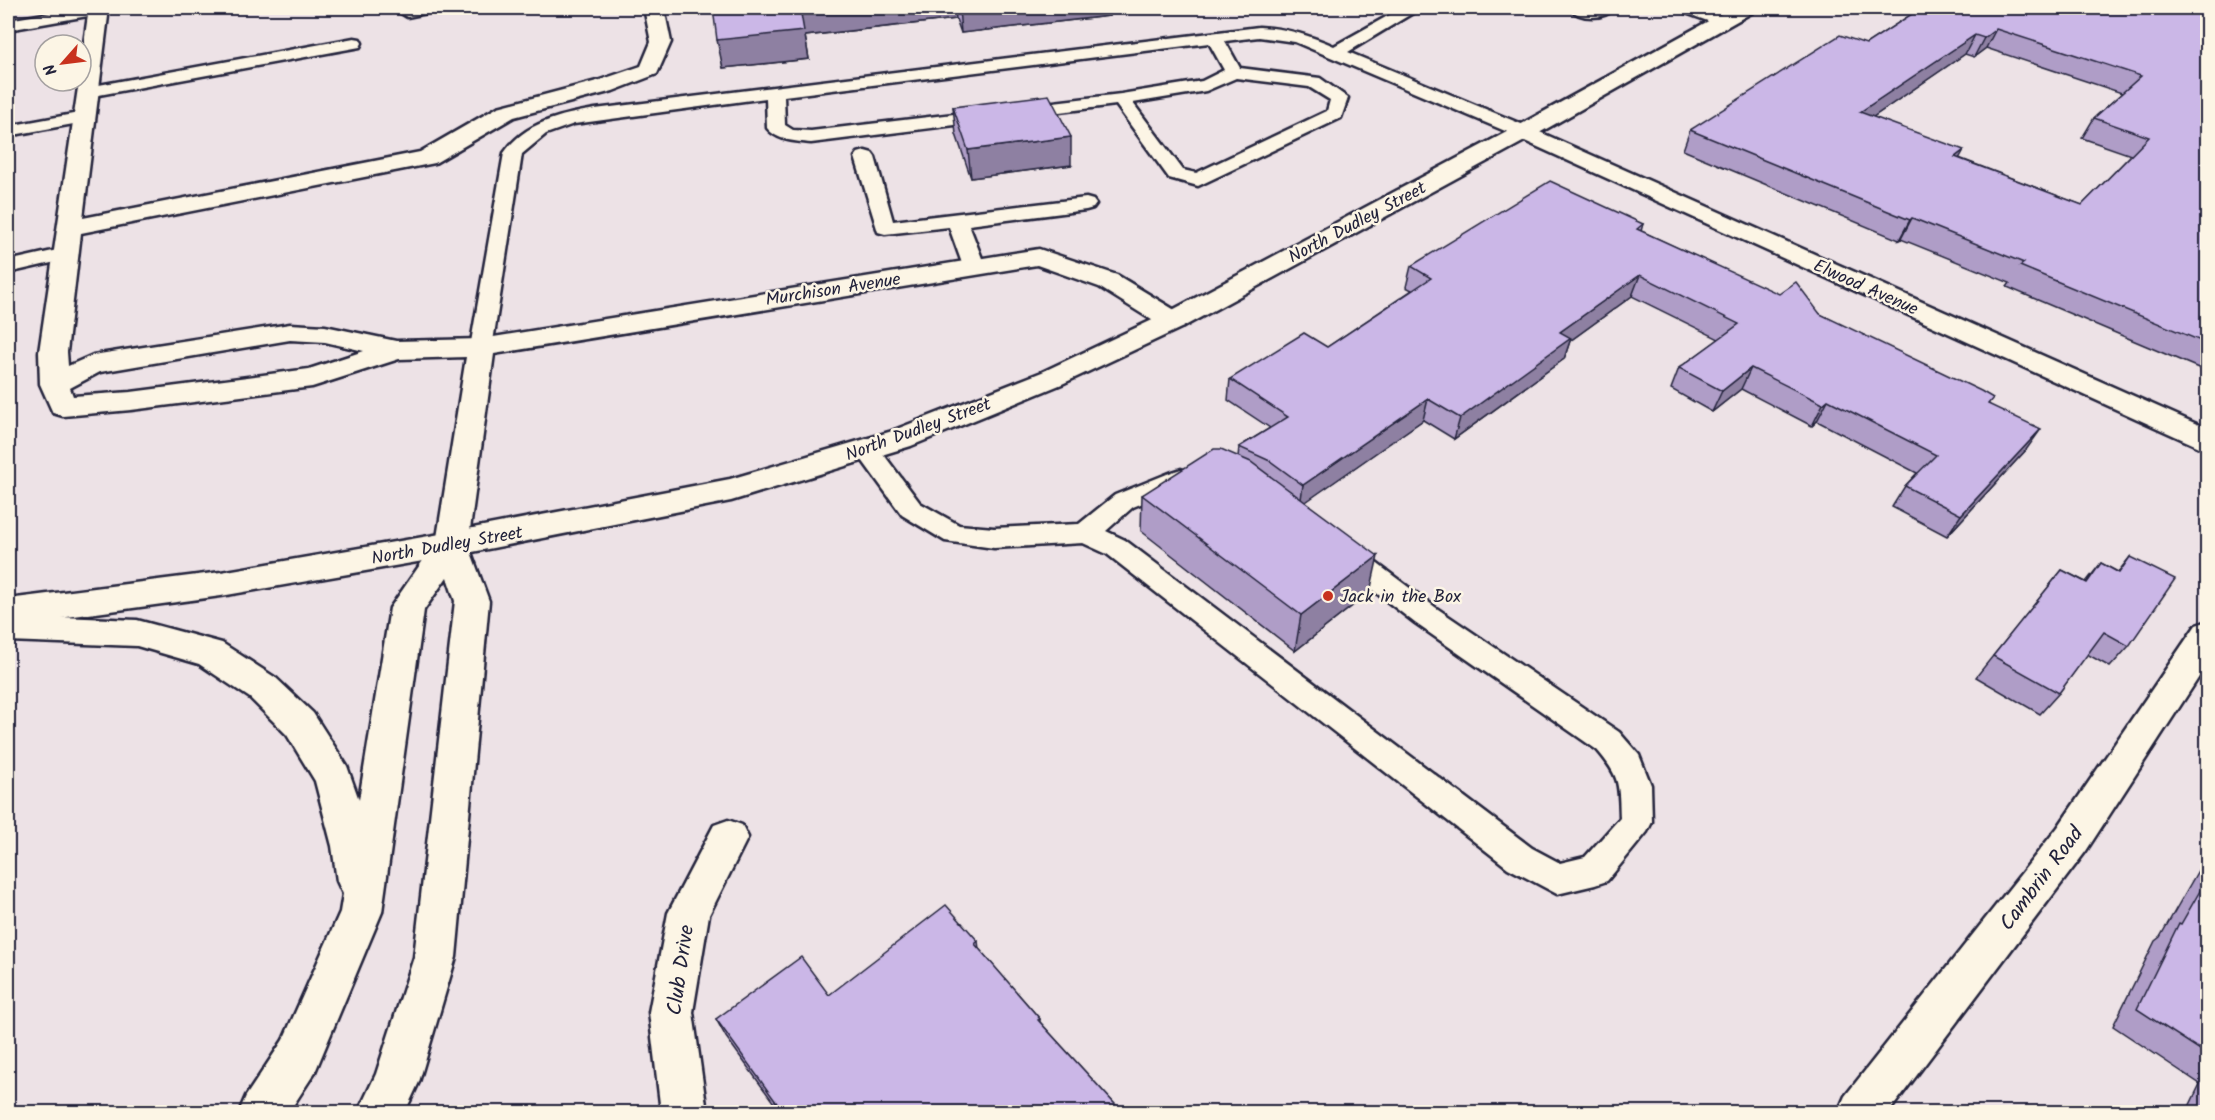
<svg xmlns="http://www.w3.org/2000/svg" width="2215" height="1120" font-family="Kalam,sans-serif">
  <style>
    .lines { fill: none; stroke-linecap: round; stroke-linejoin: round }
    .service-casing { stroke: #22223b; stroke-width: 5 }
    .minor-casing { stroke: #22223b; stroke-width: 5 }
    .tertiary-casing { stroke: #22223b; stroke-width: 5 }
    .motorway-casing { stroke: #22223b; stroke-width: 5 }
    .service { fill: #fcf5e5; fill-rule: evenodd }
    .minor { fill: #fcf5e5; fill-rule: evenodd }
    .tertiary { fill: #fcf5e5; fill-rule: evenodd }
    .motorway { fill: #fcf5e5; fill-rule: evenodd }
    .wall { fill: #af9dc7; stroke: #22223b; stroke-width: 1.5; fill-rule: evenodd }
    .shaded-wall { fill: #8e80a2; stroke: #22223b; stroke-width: 1.5 }
    .building { fill: #cbb7e7; stroke: #22223b; stroke-width: 1.5; fill-rule: evenodd }
    .poi-dot { fill: #c8321e; stroke: #fcf5e5; stroke-width: 2 }
    .labels { text-anchor: middle; stroke-width: 5; stroke-linejoin: round; paint-order: stroke }
    .street-label { font-size: 18px; fill: #22223b; stroke: #fcf5e5 }
    .poi-label { font-size: 18px; fill: #22223b; stroke: #fcf5e5; text-anchor: start }
    .near-street-label { font-size: 21px; fill: #22223b; stroke: #fcf5e5 }
  </style>
  <rect width="100%" height="100%" fill="#ede2e6"/>
  <filter id="ink" filterUnits="userSpaceOnUse"><feTurbulence type="fractalNoise" baseFrequency=".0167" numOctaves="2"/><feDisplacementMap in="SourceGraphic" scale="12" xChannelSelector="R" yChannelSelector="G"/><feConvolveMatrix kernelMatrix="1 2 1 2 8 2 1 2 1" color-interpolation-filters="sRGB"/></filter>
  <g filter="url(#ink)">
    <g class="lines">
      <defs>
        <path id="service" d="M80,8l27,1 -8,5 -91,16v-10z
          M406,8h33l-2,3 -30,6 -8,-5z
          M1402,8h19l-73,44 183,76 2,4 -2,4h-14l-222,-94 -36,-5 -34,4 15,27 80,10 28,20 -7,20 -143,68 -29,-8 -53,-73 -305,38c-16,-2 -34,-2 -44,-15l-1,-30 -192,26 -28,10 -24,20 -30,194 -3,5 -8,2 -8,-2 -3,-5 34,-195c21,-31 57,-38 91,-44l664,-82c27,1 50,8 75,19zM1209,43l15,27 -22,11 -81,13 -310,37 -18,-1 -8,-5 -1,-29zM1236,78l73,9 21,13 -3,11 -131,62 -13,-3 -50,-67 73,-12z
          M1569,8h46c-11,12 -35,12 -46,0z
          M1678,8h22l28,10 2,3 -2,3h-12l-36,-13z
          M354,38l6,1 2,4 -2,4 -272,50 -6,-1 -3,-4 3,-4 6,-1z
          M84,112l6,1 3,4 -3,4 -82,15v-10z
          M865,151l7,2 3,4 18,64 193,-23 7,2 3,4 -3,4 -7,2 -117,15 16,41 -4,4 -7,2 -7,-2 -4,-4 -14,-39 -64,7 -7,-2 -23,-75 3,-4z
          M66,248l7,2 3,4 -3,4 -65,15v-12z
          M866,441l9,2 45,60 39,22 35,3 85,-4 36,-29 57,-23 9,-3 9,3 4,6 -4,6 -57,23 -27,24 19,9 407,308 28,15 25,-6 35,-39c-1,-35 0,-41 -23,-68l-182,-127 -80,-62 -3,-7 3,-7 10,-3 10,3 80,60 184,125 20,23 12,30 1,37 -5,10 -40,49 -12,4 -38,9 -49,-26 -401,-314 -24,-11 -89,5 -49,-7 -43,-26 -48,-66 3,-6z"/>
        <path id="minor" d="M89,8h20l-26,210 337,-66 78,-45 99,-26 44,-15 10,-24 -7,-34h20l7,34 -14,32 -44,17 -99,26 -79,46 -354,70 -14,119 1,14 25,-11 197,-31 35,2 71,15 85,-2 558,-90 78,26 66,40 4,6 -4,6 -10,2 -10,-2 -64,-40 -62,-22 -543,89 -26,190 -4,8 -12,4 -12,-4 -4,-8 30,-187 -67,2 -87,28 -181,23 -68,6 -10,-3 -13,-29 -1,-32 40,-271h2v-17zM290,340l35,2 39,9 -55,18 -178,23 -58,4 -3,-8 30,-16z
          M1524,125l684,304v22l-692,-314 -3,-5 3,-5z
          M2208,621v42l-122,188 -197,261h-51l7,-16 213,-269 138,-202z
          M728,820l14,5 6,12 -39,78 -16,97 14,100h-46l-12,-100 19,-99 46,-88z"/>
        <path id="tertiary" d="M1732,8h24l-3,4 -221,125 -349,190 -121,57 -151,62 -180,55 -279,55 -231,40 -213,29v-26l213,-27 231,-40 278,-53 159,-47 153,-60 121,-57 353,-188z"/>
        <path id="motorway" d="M452,532l12,4 4,8 21,57 -33,356 -37,125 -14,30h-47l18,-38 38,-117 41,-356 -8,-24 -23,33 -42,302 -67,160 -26,40h-50l7,-16 37,-56 57,-128 3,-18 -6,-13 -5,-35 -17,-65 -28,-46 -37,-37 -51,-34 -62,-18 -129,-5v-26l129,5 85,23 54,35 37,35 34,53 12,34 31,-192 50,-72z"/>
      </defs>
      <use href="#service" class="service-casing"/>
      <use href="#minor" class="minor-casing"/>
      <use href="#tertiary" class="tertiary-casing"/>
      <use href="#motorway" class="motorway-casing"/>
      <use href="#service" class="service"/>
      <use href="#minor" class="minor"/>
      <use href="#tertiary" class="tertiary"/>
      <use href="#motorway" class="motorway"/>
    </g>
    <path class="wall" d="M713,8h396v8l-148,17 -5,-14 -151,17 4,23 -86,9z
      M1921,8h287v364l-201,-85 3,-4 -109,-44 -2,1 -216,-90 7,-20 176,-86zM1986,48l136,45 -28,25 -12,20 49,17 -49,50 -123,-47 -86,-41 92,-63 9,3z
      M953,107l118,58 -100,13 -15,-44z
      M1643,224l-2,7 179,83 169,90 37,46 -79,86 -55,-29 13,-21 12,-13 -100,-52 -5,5 -71,-37 -29,23 -41,-23 8,-21 40,-29 -87,-43 -62,45 -6,18 -110,80 -31,-19 -118,82 65,90 -75,59 -154,-120 1,-36 96,-38 1,-10 31,-19 -42,-28 2,-21 97,-32 85,-57 -6,-3 5,-21z
      M2130,557l-1,89 -19,21 -23,-13 -28,39 -19,21 -64,-37 86,-107 24,12 15,-19 17,9z
      M2208,853v260h-22l14,-29 -87,-58 42,-85 5,-4z
      M978,941l1,8 61,70v3l83,91h-342l-55,-76 -10,-18 113,-24z
      M2112,1107l9,6h-18z"/>
    <path class="shaded-wall" d="M800,8h155l1,11 -151,17 4,23 -86,9 -6,-28z
      M959,8h150v8l-148,17z
      M1996,29l-10,19 -12,9 10,-19z
      M1975,35l-10,19 -114,78 9,-20z
      M1071,137v28l-100,13 -3,-28z
      M1964,150l-11,20 2,-13z
      M1912,218l-11,21 -2,1 11,-20z
      M1640,275l-8,21 -62,45 -6,18 -110,80 6,-21 100,-86z
      M1751,368l-10,21 -29,23 10,-21z
      M1428,399l-5,21 -123,86 3,-21z
      M1828,400l-11,21 -5,5 11,-22z
      M2041,429l-15,21 -79,86 14,-21z
      M1378,556l-8,36 -75,59 6,-36z"/>
    <path class="building" d="M713,8h92h-5l4,23 -87,9z
      M1921,8h287v336l-188,-78 4,-3 -112,-45 -2,2 -220,-90 150,-95 26,9zM1996,29l145,47 -47,42 55,19 -67,68 -127,-48 9,-7 -104,-38 115,-77 9,3z
      M1049,95l22,42 -103,13 -15,-43z
      M1550,181l93,43 -6,5 142,65 17,-12 24,32 161,77 12,7 -5,6 53,25 -80,86 -56,-29 31,-31 -108,-55 -5,4 -72,-36 -29,23 -43,-23 60,-44 -99,-49 -80,57 11,6 -111,80 -32,-19 -125,86 -33,-24 -31,-14 49,-30 -58,-38 74,-46 23,14 104,-69 -20,-12z
      M1214,449h7l30,13 127,94 -77,59 -159,-120z
      M2130,557l45,22 -46,67 -25,-14 -45,61 -66,-37 69,-86 25,13 14,-20 18,10z
      M2208,877v178l-71,-46 42,-86 2,1z
      M946,905l32,36 -3,3 65,75 -2,1 85,93h-339l-68,-94 85,-62 28,38z
      M2112,1107l9,6h-12z"/>
  </g>
  <circle class="poi-dot" cx="1328" cy="596" r="6"/>
  <g class="labels">
    <g class="street-label">
      <text transform="translate(1357 222) rotate(-28)" y="6">North Dudley Street</text>
      <text transform="translate(1866 287) rotate(24)" y="6">Elwood Avenue</text>
      <text transform="translate(833 289) rotate(-9)" y="6">Murchison Avenue</text>
      <text transform="translate(918 429) rotate(-20)" y="6">North Dudley Street</text>
      <text transform="translate(447 545) rotate(-10)" y="6">North Dudley Street</text>
    </g>
    <g class="poi-label">
      <text x="1340" y="602">Jack in the Box</text>
    </g>
    <g class="near-street-label">
      <text transform="translate(2041 878) rotate(-53)" y="7">Cambrin Road</text>
      <text transform="translate(680 970) rotate(-82)" y="7">Club Drive</text>
    </g>
  </g>
  <rect width="2215" height="1120" fill="none" stroke="#fcf5e5" stroke-width="30"/>
  <rect x="15" y="15" width="2185" height="1090" fill="none" stroke="#22223b" stroke-width="2" filter="url(#ink)"/>
  <g transform="translate(63 63) rotate(242)"><circle r="28" fill="#fcf5e5" stroke="#a5a1a1" stroke-width="1.5"/>
  <path d="M0-4.5L10 22L0 15L-10 22Z" fill="#c8321e"/>
  <text y="-9" font-size="16" font-weight="bold" text-anchor="middle" fill="#22223b">N</text>
  </g>
</svg>
